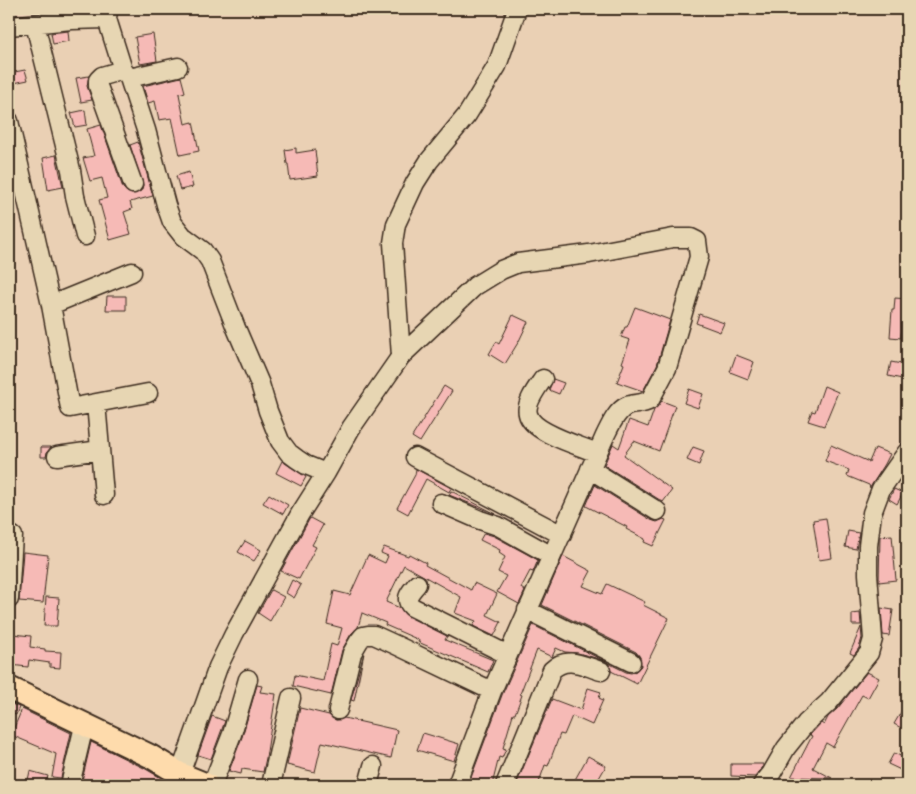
<svg xmlns="http://www.w3.org/2000/svg" width="916" height="794" font-family="Dekko,sans-serif">
  <style>
    .building { fill: #f6bab6; stroke: #3b2a1e }
    .lines { fill: none; stroke-linecap: round; stroke-linejoin: round }
    .minor-casing { stroke: #3b2a1e; stroke-width: 21 }
    .major-casing { stroke: #3b2a1e; stroke-width: 26 }
    .minor { stroke: #e7d6b3; stroke-width: 18 }
    .major { stroke: #fedbac; stroke-width: 22 }
  </style>
  <rect width="100%" height="100%" fill="#ead0b4"/>
  <filter id="ink" filterUnits="userSpaceOnUse"><feTurbulence type="fractalNoise" baseFrequency=".02" numOctaves="2"/><feDisplacementMap in="SourceGraphic" scale="10" xChannelSelector="R" yChannelSelector="G"/><feConvolveMatrix kernelMatrix="1 2 1 2 8 2 1 2 1" color-interpolation-filters="sRGB"/></filter>
  <g filter="url(#ink)">
    <path class="building" d="M68,31l1,10 -16,3 -2,-11z
      M153,34l4,27 -17,3 -5,-27z
      M25,70l3,10 -19,4v-11z
      M89,76l-2,10 5,14 -11,2 -5,-24z
      M181,77l4,15 -6,2 6,30 8,-2 6,29 -19,4 -8,-37 -13,2 -4,-19 -7,2 -5,-17z
      M85,110l2,15 -12,2 -4,-14z
      M101,125l22,63 4,4 5,2 9,-3 2,-6 -13,-40 8,-3 15,54 -23,6 2,7 -8,3 7,22 -21,6 -11,-40 8,-2 -5,-20 -12,3 -7,-23 11,-2 -7,-27z
      M296,148v5l19,-3 3,26 -28,4 -2,-16h-1l-2,-14z
      M56,155l7,32 -15,3 -5,-32z
      M189,172l4,15 -13,3 -4,-14z
      M107,296h19v14h-20z
      M895,298l12,1v10h-4l-2,29 -11,-1 2,-27h2z
      M635,307l35,13 -13,45 -14,26 -26,-9 7,-18 -2,-1 8,-23 -9,-3 4,-10h2z
      M699,314l25,9 -4,9 -24,-9z
      M513,315l15,7 -9,19 -14,23 -16,-10 7,-12 3,2z
      M736,355l18,7 -6,17 -18,-7z
      M891,362l16,3v15l-19,-4z
      M553,379l11,4 -5,11 -10,-4z
      M444,386l8,5 -32,51 -8,-5z
      M824,386l14,6 -14,34 -16,-5 4,-10 3,1z
      M689,389l14,5 -5,14 -14,-5z
      M662,401l13,5 -16,45 -25,-10 -10,14 48,35 -9,12 -59,-37 9,-21 6,4 10,-28 19,7 6,-17z
      M831,445l38,17 6,-14 15,6 -5,10 -15,24 -1,-3 -22,-9 2,-6 -24,-9z
      M41,447h10l-4,5 -1,5h-5z
      M693,447l11,4 -5,14 -12,-5z
      M282,461l24,16 -5,9 -25,-13z
      M416,469l35,19 -2,4 -23,-13 -18,35 -11,-6 18,-33z
      M595,485l56,35 6,2 6,-3 3,1 -13,26 -9,-4 1,-3 -19,-10 1,-2 -41,-21z
      M894,489l9,4 -6,11 -8,-5z
      M451,491l45,23 -47,-19z
      M269,494l19,11 -5,9 -20,-11z
      M310,518l13,7 -11,20 4,2 -17,32 -18,-8z
      M826,518l6,40 -13,2 -6,-40z
      M848,531l11,2 -3,16 -11,-2z
      M484,533l10,3 44,24 -5,12 -3,-1 -9,17 4,3 -6,13 -22,-12 9,-16 -8,-4 7,-15 -6,-4 1,-3 -20,-10z
      M892,535l4,45 -17,2 1,-46z
      M245,541l16,9 -7,11 -16,-9z
      M384,547l24,9 1,-2 17,9 -1,2 46,25 3,-7 23,11 -10,21 14,7 -7,14 -21,-10 3,-5 -21,-8 6,-16 -57,-32 -18,37 14,6 7,8 40,20 -2,4 48,20 -5,12 -70,-30 1,-2 -34,-15 1,-2 -24,-10 -4,14 -7,7 -9,16 -11,45 -38,-9 2,-11 28,6 8,-37 6,2 5,-18 -15,-4 7,-33 16,4 18,-40 17,8 3,-7 -7,-3z
      M23,552l25,3 -5,48 -24,-2z
      M563,556l28,15 -8,15 19,8 5,-10 38,18 -2,3 26,13 -32,66 -26,-13 -2,-7 -4,-3 -13,-4 -14,-4 -13,-1 -9,-4 -4,9 -15,-7 -17,44 2,1 -7,19h-2l-10,34 3,1 -4,9 -3,-1 -7,28h-12l-11,-2 33,-88 31,-70 93,47 5,1 5,-2 5,-5 -1,-9 -4,-5 -94,-47z
      M292,580l9,5 -7,13 -8,-5z
      M271,590l13,7 -14,24 -12,-8z
      M46,597l13,1 -2,28h-13z
      M881,608l12,2 -4,26 -6,-1z
      M860,613l1,12h-9v-11z
      M861,627l1,11 -3,10 -5,7 -4,-2z
      M13,634l18,2 -1,11 15,2v2l16,1 -1,16 -10,-1v-4l-21,-3 -1,7 -18,-2z
      M364,653l-10,48 -3,-1z
      M867,672l12,6 -11,20 -6,-3 -29,52 -7,-4 -13,25 19,10 -41,-1 21,-41 -2,-1 11,-12 3,2 4,-8 9,-8z
      M257,685l5,1 -2,6 16,2 -10,64 -3,14 -21,-3 -1,5 -12,-3 13,-34z
      M588,688l13,4 -2,6 4,2 -11,25 -20,-9 -8,19 -4,-1 -12,32 -3,-1 -7,20h-22l36,-86 29,11z
      M907,702v29l-13,-7z
      M9,703l10,4 -3,8 -7,-3z
      M300,708l29,7 7,5 8,-2 53,12 -6,28 -69,-16 -7,30 -28,-7z
      M22,709l49,24 -10,45 -9,-1 4,-23 -45,-19z
      M212,716l13,5 -14,38 -13,-4z
      M423,733l36,11 -5,17 -37,-11z
      M91,742l53,26 29,17h-92z
      M894,753l13,6v14l-19,-9z
      M588,756l18,10 -11,19h-23z
      M731,764h32v3l-8,10 -24,-1z
      M30,771l18,5 -3,9 -17,-5z"/>
    <g class="lines">
      <defs>
        <path id="minor" d="M107,19l16,51 6,8 17,52 20,75 6,17 11,14 20,15 7,10 26,67 24,56 8,27 12,30 9,12 8,6 9,6 20,8
          M35,24l36,146 4,26 10,40
          M9,26l63,-6 35,-1 1,-10
          M123,70l-21,6 -4,4v6l35,98
          M129,78l49,-11
          M9,121l42,184 19,103 78,-15
          M51,305l81,-33
          M401,356l-8,-113 3,-19 19,-41 14,-22 38,-46 30,-49 20,-57
          M543,379c-6,9 -18,24 -15,35 4,19 53,32 69,39
          M96,403l8,92
          M57,456l43,-6
          M415,457l147,78
          M590,469l67,42
          M441,503l39,17 18,6 54,30
          M417,584c-6,8 -14,14 -5,23l96,48
          M9,599l4,-63
          M527,610l104,52
          M338,710l14,-57 7,-12 4,-5 5,-1h6l24,11 94,45
          M180,774l38,-107 16,-33 66,-120 26,-41 25,-45 50,-72 74,-70 26,-16 17,-7 71,-9 84,-16h18l6,3 2,16 -32,111 -17,32c-8,5 -16,3 -23,6 -11,5 -17,20 -22,30l-113,255 -35,94
          M70,785l14,-59
          M212,785l20,-51 16,-55
          M271,785l20,-87
          M368,785l5,-19
          M505,785l47,-115c15,-15 32,-4 49,1
          M762,785l9,-11 15,-26 20,-25 23,-21 40,-49 4,-14 -5,-65v-28l4,-33 9,-24 26,-37"/>
        <path id="major" d="M9,688l141,68 30,18 27,11"/>
      </defs>
      <use href="#minor" class="minor-casing"/>
      <use href="#major" class="major-casing"/>
      <use href="#minor" class="minor"/>
      <use href="#major" class="major"/>
    </g>
  </g>
  <rect width="916" height="794" fill="none" stroke="#e7d6b3" stroke-width="30"/>
  <rect x="15" y="15" width="886" height="764" fill="none" stroke="#3b2a1e" stroke-width="2" filter="url(#ink)"/>
</svg>
